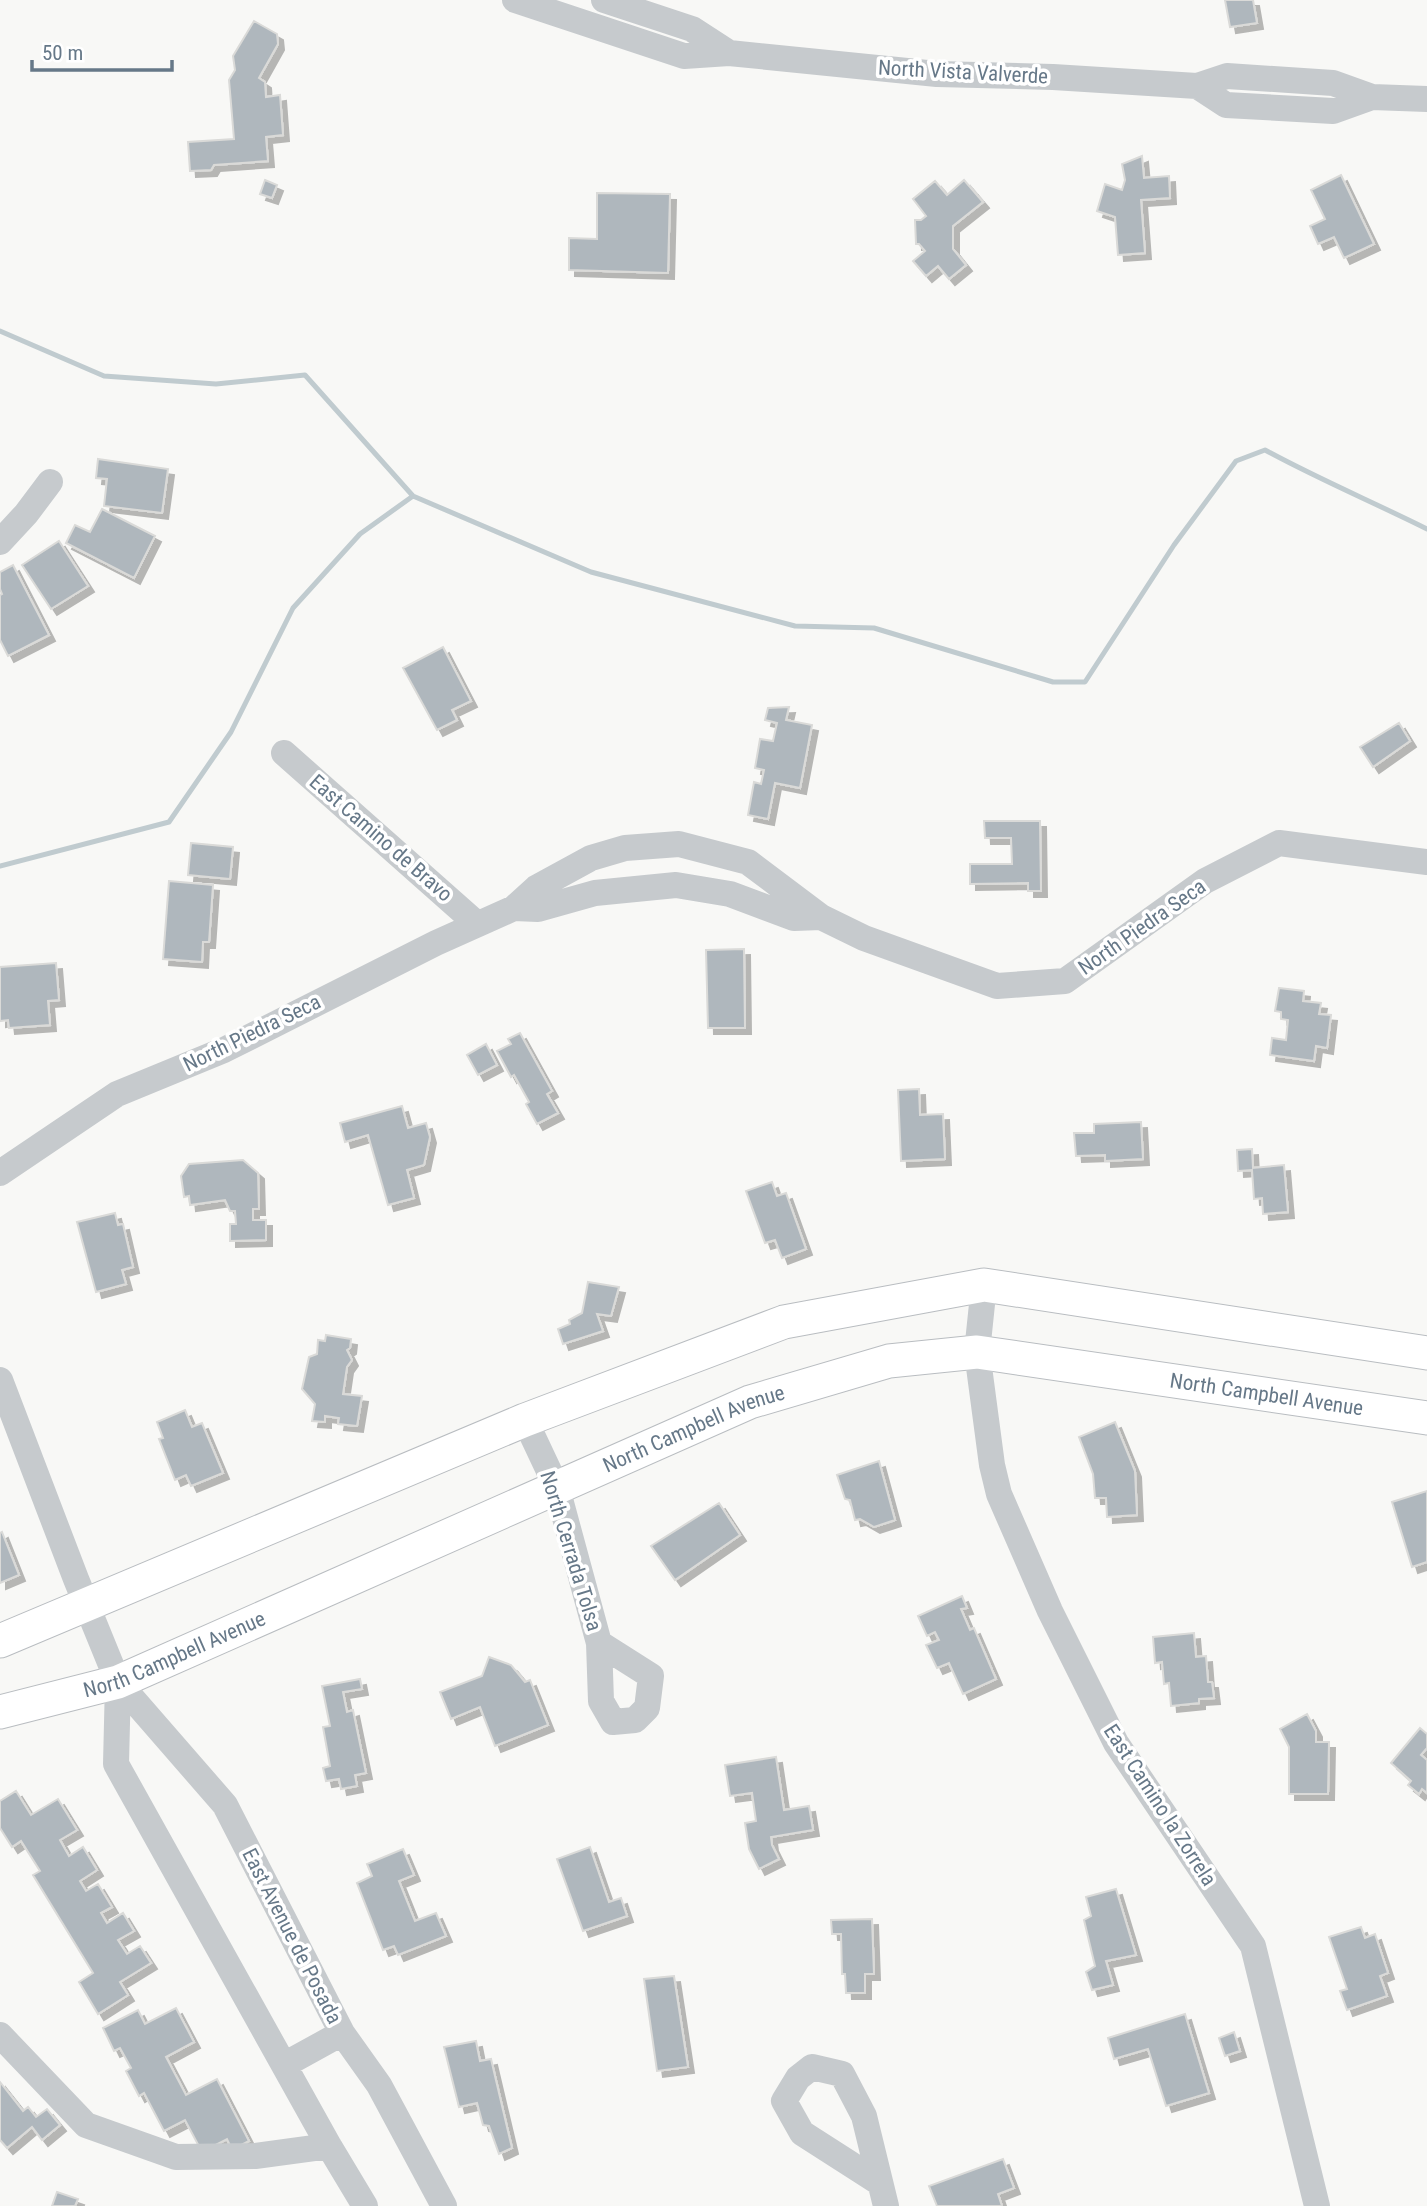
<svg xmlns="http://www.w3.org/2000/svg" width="1427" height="2206" font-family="'Roboto Condensed',sans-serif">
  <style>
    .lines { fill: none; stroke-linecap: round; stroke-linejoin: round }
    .stream { stroke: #c0cbcf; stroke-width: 5 }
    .building { fill: #afb7bd; stroke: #dadad8; stroke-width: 2; filter: url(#shadow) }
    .major-casing { stroke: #b9bdc1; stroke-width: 35 }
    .minor { stroke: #c6cacd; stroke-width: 26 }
    .major { stroke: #fff; stroke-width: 33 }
    .labels { text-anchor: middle; stroke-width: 7; stroke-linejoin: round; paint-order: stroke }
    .street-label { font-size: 21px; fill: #667888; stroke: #fff }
  </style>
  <defs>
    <filter id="shadow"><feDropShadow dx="6" dy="6" stdDeviation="0" flood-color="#0004"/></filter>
  </defs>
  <rect width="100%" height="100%" fill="#f8f8f6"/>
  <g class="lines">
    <path class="stream" d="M0,331l104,45 112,8 89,-9 108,121
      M0,866l169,-44 62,-90 62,-124 67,-74 53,-38 178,76 204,54 79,2 179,54h32l89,-137 62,-84 29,-11c53,29 108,52 162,79"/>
  </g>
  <path class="building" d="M1225,0h28l4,23 -27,4z
    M254,21l23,13 1,10 -19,34 6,4 1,15 14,-2 3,40 -17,2 2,24 -54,4 -3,5 -21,1 -2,-29 46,-3 -5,-59 6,-10 -2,-14z
    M1142,156l2,22 25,-2 1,22 -29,2 4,53 -27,2 -3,-38 -18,-6 8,-27 17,6 3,-10 -3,-16z
    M1341,175l33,69 -30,14 -10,-21 -16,7 -8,-18 15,-7 -14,-29z
    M265,180l12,5 -5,13 -12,-4z
    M964,180l19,22 -30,24v23l13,16 -17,14 -11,-13 -12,10 -13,-15 12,-10 -6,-7h-3l-1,-24h6l5,-4 -13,-17 22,-18 12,14z
    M597,193l73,1 -2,79 -99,-3v-32l28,1z
    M98,459l70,10 -6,44 -58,-7 3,-27 -11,-1z
    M102,509l53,27 -21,42 -68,-35 9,-18 15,7z
    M59,541l29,45 -37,23 -29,-44z
    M13,565l36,70 -41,21 -8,-16v-45l2,-1 -2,-5v-17z
    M443,647l28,54 -19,9 5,10 -20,10 -34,-62z
    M789,707l-3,13 26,5 -12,63 -25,-5 -7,36 -20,-4 6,-33 7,2 3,-14 -9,-2 5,-29 13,2 4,-18 -12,-3 3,-12z
    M1399,723l11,18 -37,26 -13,-20z
    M984,821h56l1,70h-13v-8l-58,1v-20h42l-1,-26h-26z
    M191,843l42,4 -3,32 -42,-4z
    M169,881l44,4 -4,57h-6l-1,20 -39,-3z
    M744,949l1,79h-37l-2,-78z
    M56,963l3,37 -11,1 2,24 -41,3 -1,-8 -8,1v-54z
    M1279,988l25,3 -1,10 18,2 -2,11 12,1 -4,33 -11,-2 -2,15 -44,-6 2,-17 14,2 2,-20 -7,-1v-7l-6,-1z
    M520,1033l32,58 -5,3 11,19 -21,11 -11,-20 3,-2 -15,-27 -3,2 -14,-26 14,-7 -3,-5z
    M486,1044l11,21 -19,10 -11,-20z
    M919,1089l1,26 23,-1 2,45 -44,2 -3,-71z
    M402,1106l6,22 18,-5 4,14 -6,28 -17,5 7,28 -26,7 -20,-70 -23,7 -5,-19z
    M1141,1122l2,37 -38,2v-6l-29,1 -2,-23h20v-9z
    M1252,1149l1,19 31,-3 4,47 -25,2 -1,-16 -8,1 -2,-29 -14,1 -1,-21z
    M243,1160l15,13 1,36h-6v11h13v20l-36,1v-17h6l-1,-13h-5l-5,-11 -35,5 -1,-9 -5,1 -3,-21 8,-12z
    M772,1182l5,14 9,-3 20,56 -24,9 -7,-18 -10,3 -19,-52z
    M115,1213l3,12 5,-1 10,43 -11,3 4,14 -30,8 -19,-70z
    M588,1282l31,5 -8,29 -14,-2 6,17 -40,13 -5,-15 12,-5 -1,-4 13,-7z
    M326,1335l25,4 -1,9 -3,2 5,10 -5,7 -4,27 19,2 -5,30 -19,-2 1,-6 -14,-2v6l-13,-1 3,-17 -13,-15 7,-32 8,-3 1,-14 7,1z
    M185,1410l7,17 10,-4 21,50 -32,13 -5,-11 -11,5 -16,-41 4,-1 -6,-16z
    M1115,1422l20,49 2,44 -30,2 -1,-19h-11l-2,-24 -14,-37z
    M879,1461l16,59 -21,7 -14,-8 -5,1 -5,-20 -5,-1 -8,-24z
    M1427,1491v71l-15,5 -20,-65z
    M719,1503l21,32 -65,45 -24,-34z
    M2,1532l17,43 -19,8v-50z
    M962,1596l5,12 -6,1 9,21 4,-2 22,51 -33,15 -14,-31 -12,5 -11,-23 13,-5 -4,-8 -8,4 -9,-20z
    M1194,1633l2,24 10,-1 2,26h4l2,16 -15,1v4l-28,3 -2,-23 -5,1 -2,-22 -7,1 -2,-26z
    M489,1657l22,8 14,17 5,-2 18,45 -53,21 -15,-39 -29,12 -11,-27 42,-16z
    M360,1679l2,10 -19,3 4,20 6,-2 13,63 -11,2 2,11 -16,3 -2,-10 -13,2 -3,-13 7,-2 -7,-39 7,-1 -8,-40z
    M1307,1714l9,17v11h13l-1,52h-39v-47l-9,-18z
    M1420,1728l7,6v14l-6,7 6,5v33l-5,-4 -3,5 -11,-9 3,-4 -20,-18z
    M776,1757l8,53 25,-4 4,24 -42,7 1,8 7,14 -20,10 -10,-20 -4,-26 11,-2 -4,-28 -22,3 -5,-31z
    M16,1791l15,24 27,-16 19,31 -17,10 9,16 14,-9 14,23 -17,11 6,10 12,-7 14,23 -11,6 6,10 16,-10 11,18 -16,9 9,14 13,-8 11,17 -31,19 8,13 -30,19 -19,-32 14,-9 -60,-98 7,-4 -19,-30 -9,6 -12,-19v-27z
    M590,1847l19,55 12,-4 6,18 -44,15 -26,-72z
    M403,1849l11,26 -15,6 16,40 21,-8 10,23 -48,19 -4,-9 -11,4 -26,-67 15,-7 -5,-12z
    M1116,1889l20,66 -30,6 7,24 -21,5 -6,-18 9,-6 -11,-46 7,-4 -5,-19z
    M872,1919l2,55h-9v19h-19l-1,-19h-3l-1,-40h-9l-1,-14z
    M1361,1927l4,11 10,-4 13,39 -8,3 7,20 -40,14 -7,-19 7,-2 -18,-52z
    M674,1976l14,91 -31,4 -13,-92z
    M176,2008l18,34 -28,15 20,38 31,-16 32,62 -17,9 -5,-11 -25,13 -17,-32 -21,11 -20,-38 -5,3 -13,-25 5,-3 -11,-20 -6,3 -11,-23 35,-18 7,14z
    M1185,2014l24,79 -43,13 -18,-57 -34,10 -6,-21z
    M1234,2032l6,19 -15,5 -6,-18z
    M476,2041l4,20 11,-2 21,89 -13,6 -10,-28 -6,-1 -6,-22 -18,4 -15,-60z
    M0,2082l23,29 5,-4 8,10 11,-8 13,16 -18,15 -10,-13 -25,21 -7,-8z
    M1003,2159l11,29 -16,6 4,12h-65l-8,-20z
    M57,2192l21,7 -3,7h-23z"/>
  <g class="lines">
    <defs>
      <g id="major">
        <path d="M0,1641l525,-221 259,-98 200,-37 443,68"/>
        <path id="s1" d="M0,1712l118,-30 632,-280 139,-41 88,-9 450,66"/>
      </g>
    </defs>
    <use href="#major" class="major-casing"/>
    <path class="minor" d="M515,0l169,56 45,-3 208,21 116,3 144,9 30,-10 106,7 39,14 55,2
      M604,0l88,29 37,24
      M1197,86l29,19 107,6 39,-14
      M0,542l26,-28 24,-32
      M284,753l193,171
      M514,908l24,1 57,-16 81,-8 54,9 64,24 27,-1
      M0,1173l117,-79 107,-44 212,-107 78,-35 22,-20 55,-30 34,-10 54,-4 69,18 73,55 43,21 133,48 68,-5 140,-100 74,-38 148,19
      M984,1285l-7,67 15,113 7,29 51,117 66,132 137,203 64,260
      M0,1380l76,199 42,103 107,123 117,228 37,52 65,121
      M525,1420l32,68 42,155 2,58 12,21 22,-2 12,-12 4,-32 -52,-33
      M118,1682l-2,82 213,382 36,60
      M0,2035l86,90 90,32 79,-1 74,-10
      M284,2065l58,-32
      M880,2183l-78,-50 -18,-32 14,-23 14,-11 30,7 22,42 22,90"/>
    <use href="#major" class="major"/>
  </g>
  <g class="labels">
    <g class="street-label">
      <text transform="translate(963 72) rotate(3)" y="7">North Vista Valverde</text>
      <text transform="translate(381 838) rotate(41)" y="7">East Camino de Bravo</text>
      <text transform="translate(1142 927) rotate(-35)" y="7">North Piedra Seca</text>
      <text transform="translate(252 1033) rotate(-26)" y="7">North Piedra Seca</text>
      <text dy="7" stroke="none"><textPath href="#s1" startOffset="1339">North Campbell Avenue</textPath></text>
      <text dy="7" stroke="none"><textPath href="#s1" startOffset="751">North Campbell Avenue</textPath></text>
      <text transform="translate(571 1551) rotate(73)" y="7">North Cerrada Tolsa</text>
      <text dy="7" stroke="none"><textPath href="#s1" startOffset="184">North Campbell Avenue</textPath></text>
      <text transform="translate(1160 1805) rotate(57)" y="7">East Camino la Zorrela</text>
      <text transform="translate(292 1936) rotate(63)" y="7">East Avenue de Posada</text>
    </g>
  </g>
  <path d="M32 60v10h140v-10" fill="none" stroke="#667888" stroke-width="3.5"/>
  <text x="42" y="60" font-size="21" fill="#667888" stroke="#ffffff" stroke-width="5" paint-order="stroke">50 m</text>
</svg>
